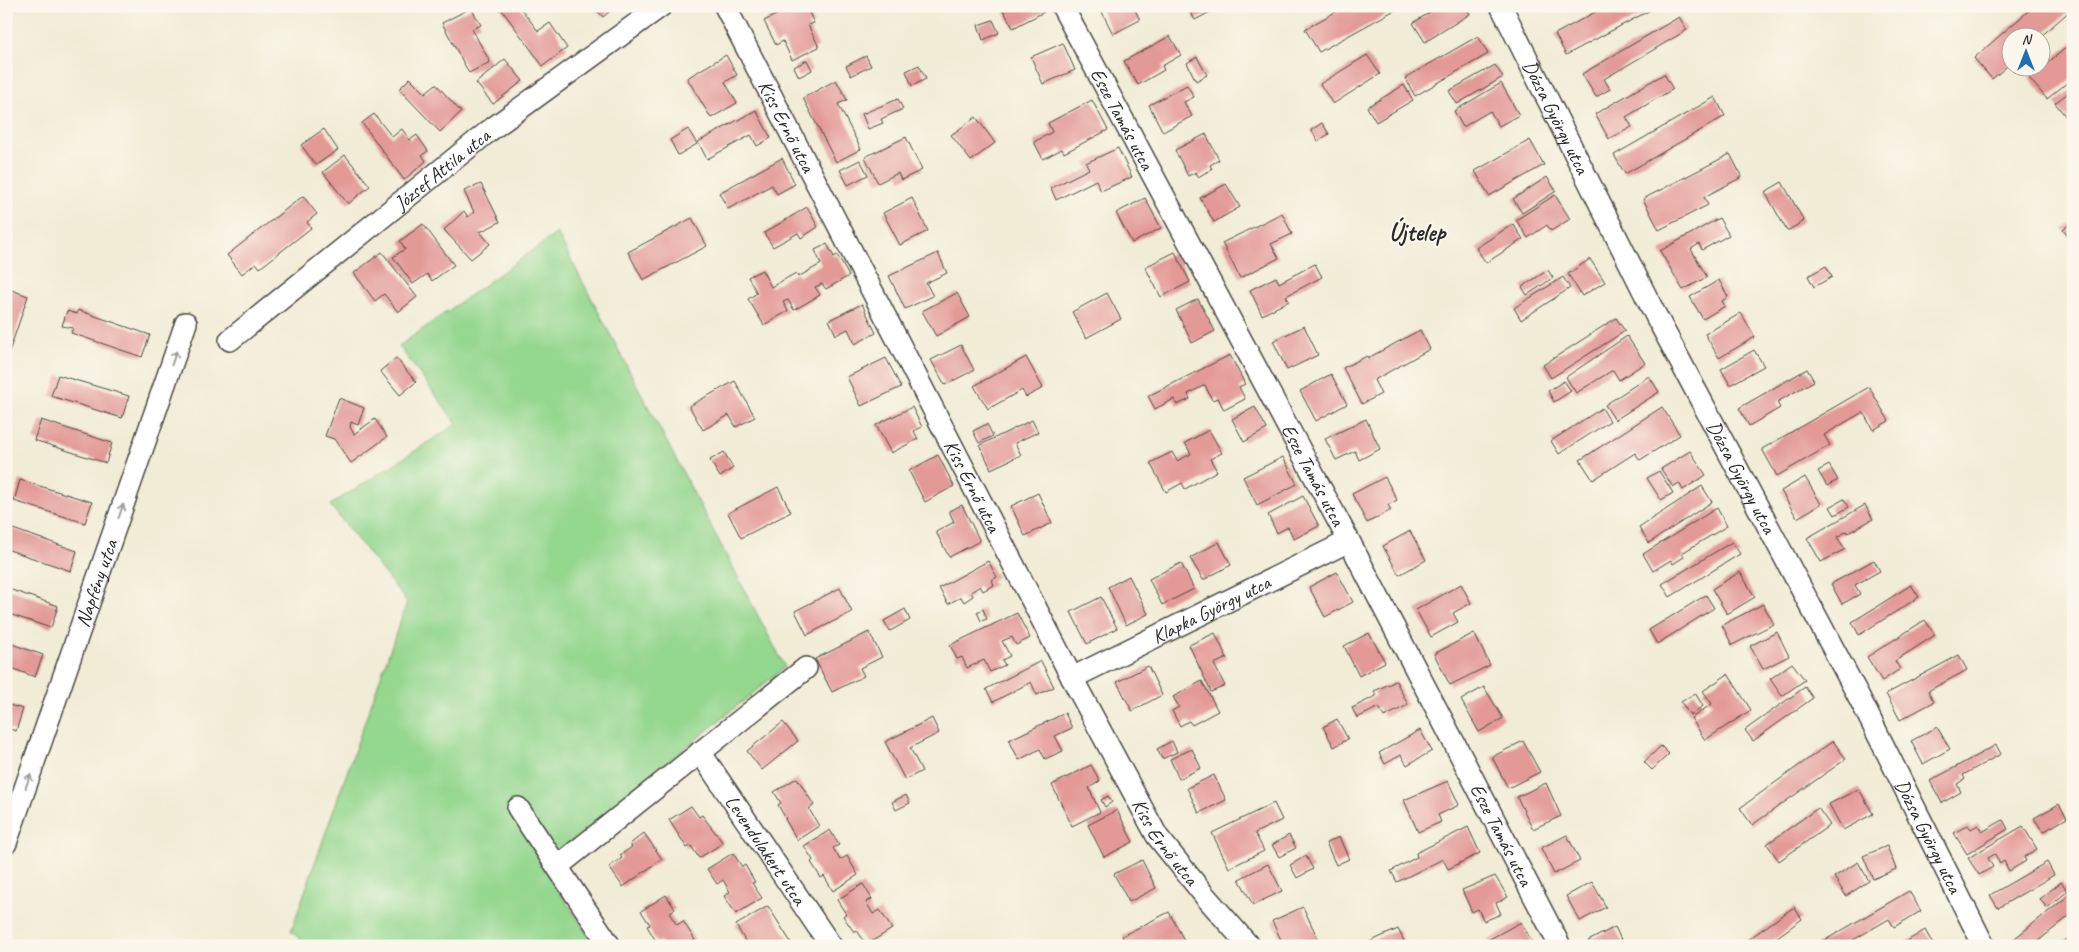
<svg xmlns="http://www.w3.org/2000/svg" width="2079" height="952" font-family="Caveat,sans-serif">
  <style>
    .green { fill: #94d78f; stroke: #60815d }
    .building { fill: #e39996 }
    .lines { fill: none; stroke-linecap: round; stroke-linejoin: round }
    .street-casing { stroke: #494844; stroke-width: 24 }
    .street { stroke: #fff; stroke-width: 21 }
    .oneway { stroke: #a0a0a0 }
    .labels { text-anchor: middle; stroke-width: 4; stroke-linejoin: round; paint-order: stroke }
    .street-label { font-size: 20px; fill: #2b2b2b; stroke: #fbf7ec }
    .district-label { font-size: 25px; font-weight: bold; fill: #2b2b2b; stroke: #fbf7ec }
  </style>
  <rect width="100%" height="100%" fill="#fbf7ec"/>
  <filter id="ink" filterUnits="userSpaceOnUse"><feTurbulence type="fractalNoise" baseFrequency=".02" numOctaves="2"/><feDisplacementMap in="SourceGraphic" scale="10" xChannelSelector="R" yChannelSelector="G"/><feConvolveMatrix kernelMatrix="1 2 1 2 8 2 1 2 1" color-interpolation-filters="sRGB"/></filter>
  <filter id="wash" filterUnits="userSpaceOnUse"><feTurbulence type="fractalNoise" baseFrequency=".0096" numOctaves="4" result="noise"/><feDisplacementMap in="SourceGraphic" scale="20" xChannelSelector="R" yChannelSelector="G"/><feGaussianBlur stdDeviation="1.12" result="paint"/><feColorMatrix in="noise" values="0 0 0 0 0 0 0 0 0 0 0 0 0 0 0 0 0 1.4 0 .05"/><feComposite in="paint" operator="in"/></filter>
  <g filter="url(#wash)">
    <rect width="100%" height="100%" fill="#f1ecd5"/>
    <path class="green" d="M557,233l228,434 -243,198 53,81h-287l-17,-15 116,-329 -77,-97 127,-81 -58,-78z"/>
    <g id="blocks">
      <path class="building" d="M499,6h20l19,25 12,-8 17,25 -24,18z
        M593,6h23l-13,11z
        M794,6h12l8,17 -6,2 11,22 -27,13 -9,-19 -7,4 -12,-24z
        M1001,6h40l3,6 -31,16z
        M1099,6h34l7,14 -27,14z
        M1187,6h34l-26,14z
        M1346,6h56l-83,46 -14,-23z
        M1440,6h25l5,8 -45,28 -12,-19z
        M1606,6h52l-92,49 -11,-21z
        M2034,6h39v2l-34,30h-27v24l-20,17 -18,-21z
        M471,8l10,17 -9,4 18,33 -21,11 -27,-50z
        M1679,17l8,13 -83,49 6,10 -14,8 -14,-23z
        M993,20l6,13 -16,7 -5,-15z
        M1170,36l11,19 -19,11 2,4 -26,15 -14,-24z
        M1478,36l10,18 -73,42 -10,-18z
        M2073,42v36l-26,21 -18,-21z
        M1063,43l12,27 -32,14 -12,-27z
        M726,55l11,20 -12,7 12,21 -26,15 -24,-40z
        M1367,55l13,19 -47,30 -13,-20z
        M866,56l5,10 -20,10 -5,-10z
        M1197,57l10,18 -11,6 -9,-18z
        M505,59l18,22 -30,23 -17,-21z
        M807,60l5,10 -13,7 -5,-10z
        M919,65l7,14 -14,7 -6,-15z
        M1495,65l8,12 -46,27 -8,-13z
        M1664,74l9,15 -47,28 6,10 -23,12 -14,-25z
        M410,78l15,15 11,-9 25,28 -21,20 -41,-43z
        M836,80l11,20 -9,4 23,45 -25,13 -33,-64z
        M1501,83l18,32 -20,11 -9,-15 -27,16 -9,-16z
        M1187,85l7,12 -10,5 8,14 -29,16 -14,-27z
        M1404,85l9,15 -37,22 -9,-15z
        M2073,89v30l-3,3 -15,-19z
        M1715,97l10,19 -100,58 -11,-19z
        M898,99l5,10 -22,10 2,4 -15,6 -6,-15z
        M1092,100l16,30 -44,23 -2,-4 -19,10 -9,-17 18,-10 -4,-9z
        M756,110l15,28 -14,8 -6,-11 -44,24 -9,-17z
        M374,114l18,23 10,-8 8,11 7,-5 11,16 -6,4 4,6 -22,19 -42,-57z
        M976,117l19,26 -24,18 -20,-26z
        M1322,123l7,11 -11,7 -7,-11z
        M324,129l14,21 -22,15 -15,-20z
        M688,129l9,15 -19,11 -8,-15z
        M1206,134l13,26 -9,5 2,4 -14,8 -2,-5 -8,4 -13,-26z
        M906,137l16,33 -21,10 -3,-7 -20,10 -13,-26z
        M1530,140l14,25 -55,31 -14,-25z
        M1118,148l14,29 -31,14 -5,-11 -40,20 -5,-12 38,-19 -3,-6z
        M1730,154l12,23 -38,20 4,8 -49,25 -16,-31z
        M345,155l25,31 -22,18 -25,-32z
        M782,158l13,26 -18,10 -5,-9 -44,24 -9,-16z
        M860,160l8,15 -20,10 -8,-15z
        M1547,177l9,14 -34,22 -9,-14z
        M1782,182l22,39 -17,10 -22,-39z
        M481,184l19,38 -20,10 10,12 -19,15 -27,-29 20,-19 4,6 6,-5 -10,-21z
        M1226,184l14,23 -26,15 -14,-24z
        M1555,195l15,24 -19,12 -4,-6 -19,13 -12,-18z
        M303,196l14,18 -10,8 4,6 -51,40 -4,-5 -14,11 -15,-19z
        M912,198l16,33 -28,14 -17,-32z
        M1145,198l16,30 -29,15 -16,-30z
        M807,207l11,20 -17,11 -3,-5 -25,14 -9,-14z
        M1282,213l10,21 -21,10 8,14 -39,20 -18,-35z
        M692,218l15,28 -64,34 -15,-28z
        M1719,218l10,17 -27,15 -3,-6 -8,5 16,28 -24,13 -23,-39z
        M2073,222v20l-10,-13z
        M423,224l31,41 -22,16 -5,-7 -14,10 -20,-27 12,-8 -5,-8z
        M1513,224l10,15 -37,24 -10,-15z
        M827,244l7,13 3,-2 12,21 -23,13 -4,-5 -7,3 5,8 -26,15 -6,-10 -5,2 5,9 -24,14 -16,-26 9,-6 -9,-16 14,-7 9,17 25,-14 2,4 23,-13 -6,-14z
        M382,252l35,45 -19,15 -14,-18 -9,7 -21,-28z
        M1175,252l15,30 -29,15 -16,-30z
        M938,253l9,20 -21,10 7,13 -28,13 -16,-33z
        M1590,259l15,23 -23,14 -14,-22z
        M1315,264l7,13 -36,19 3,5 -27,14 -12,-25 26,-13 3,6z
        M1826,266l6,11 -18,10 -6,-11z
        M1548,270l5,8 -26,17 -5,-8z
        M1563,277l7,11 -49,32 -7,-12z
        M1719,280l9,17 -6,4 3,5 -22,13 -13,-22z
        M6,288l22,8 -21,62h-1z
        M957,293l13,24 -34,19 -14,-25z
        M1107,293l14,26 -35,19 -14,-26z
        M1198,299l17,32 -23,12 -16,-33z
        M862,304l14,29 -21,11 -7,-15 -12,6 -7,-15z
        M78,310l72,25 -8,22 -71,-24 2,-5 -11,-2 5,-15 10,3z
        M1741,313l14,24 -36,21 -14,-24z
        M1616,318l9,13 -74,47 -8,-13z
        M1304,326l14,29 -31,15 -14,-29z
        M1420,330l10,19 -56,31 7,14 -19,10 -19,-36 24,-12 1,2z
        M1627,336l18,27 -26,17 -6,-10 -37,23 -10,-16z
        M961,345l13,25 -29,15 -14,-25z
        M1754,350l10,16 -34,19 -9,-16z
        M1230,355l15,29 -6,3 6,12 -21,11 -6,-12 -6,2 -7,-15 -17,9 2,5 -13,6 -3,-6 -19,10 -7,-13z
        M1026,357l17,31 -17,9 -4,-7 -34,19 -14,-23z
        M396,358l20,24 -16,13 -20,-24z
        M886,358l15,29 -40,19 -14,-29z
        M1807,369l7,12 -37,21 3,6 -31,18 -10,-18z
        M1331,374l16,30 -31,17 -16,-30z
        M58,375l71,21 -7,22 -71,-22z
        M1649,376l10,16 -44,28 -10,-15z
        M735,381l20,36 -19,10 -7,-12 -26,15 -14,-24z
        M1564,381l7,10 -17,11 -6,-11z
        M1869,387l20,34 -16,9 -10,-18 -39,23 6,10 -53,31 -15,-27z
        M339,398l25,10 -6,17 -7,-3 -1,5 4,7 21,-15 12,18 -36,26 -17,-24 -9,-3z
        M912,407l10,20 -8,4 4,8 -27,14 -15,-28z
        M1255,407l12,22 -23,13 -12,-23z
        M1662,407l18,28 -40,25 -5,-7 -42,27 -13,-20z
        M1602,408l8,13 -51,33 -8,-13z
        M1366,419l14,30 -21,11 -4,-9 -19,9 -11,-21z
        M41,420l71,23 -6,20 -72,-23z
        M1032,420l6,12 -23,11 6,12 -30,14 -11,-24z
        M987,424l6,12 -14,7 -6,-12z
        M1209,430l13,23 -12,6 7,12 -32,18 -3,-6 -16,9 -16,-29 22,-11 5,9 14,-7 -6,-11z
        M1690,451l16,24 -23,15 -4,-7 -6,4 -12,-18z
        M724,452l9,16 -13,9 -10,-17z
        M938,455l16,31 -29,16 -16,-31z
        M1283,457l14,27 -40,21 -14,-28z
        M1829,465l9,15 -11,6 -9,-15z
        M1659,471l14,22 -12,7 -14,-22z
        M1385,477l12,23 -9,5 3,5 -24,13 -15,-29z
        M1805,477l16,27 -24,14 -16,-27z
        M20,480l72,22 -7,21 -71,-22z
        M1702,486l10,16 -63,41 -10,-16z
        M778,487l13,25 -50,26 -13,-25z
        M1038,493l14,30 -27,13 -14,-30z
        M1303,496l16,30 -25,13 -6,-12 -11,6 -9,-18z
        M1844,499l5,8 -14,8 -5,-8z
        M962,505l18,36 -31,16 -13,-25 18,-10 -5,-11z
        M1865,505l8,14 -25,14 -1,-2 -10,6 8,12 -24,13 -14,-24z
        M1717,508l10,18 -45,27 2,4 -11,7 -2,-4 -18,11 -10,-17z
        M7,527l70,24 -6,20 -65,-22z
        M1410,531l16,29 -27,15 -16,-29z
        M1219,542l12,23 -28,15 -13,-22z
        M1732,542l8,12 -70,43 -8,-13z
        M1874,560l6,11 -25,14 5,9 -18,10 -11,-20z
        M988,561l9,16 -5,3 2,5 -11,6 -3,-5 -9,6 2,4 -9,6 -3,-5 -13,7 -9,-16z
        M1181,563l13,26 -32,16 -13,-26z
        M1337,572l16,30 -28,15 -16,-30z
        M1740,572l15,25 -28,17 -15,-25z
        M1129,576l19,38 -22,11 -18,-38z
        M1461,584l10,19 -18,10 5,9 -27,15 -15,-27z
        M1911,585l8,12 -60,38 -7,-13z
        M6,588l52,18 -7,22 -45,-15z
        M840,588l12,24 -45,23 -12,-24z
        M1706,595l8,13 -57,36 -8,-14z
        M1101,597l16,31 -30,16 -16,-32z
        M1763,604l11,20 -42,21 -10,-20z
        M905,609l5,11 -20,11 -6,-10z
        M983,609l4,10 -6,2 -4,-9z
        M1017,613l13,25 -14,7 -4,-8 -10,4 8,15 -8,4 3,5 -15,7 -6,-12 -17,8 -5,-11 -5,2 -7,-14z
        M1925,620l10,15 -40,26 5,8 -18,12 -15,-24z
        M869,632l13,25 -22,11 4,8 -32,16 -17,-33z
        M1777,632l12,24 -26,13 -13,-23z
        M1215,633l12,25 -13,6 11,22 -14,6 -22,-47z
        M1369,633l16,29 -26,14 -15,-30z
        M1474,633l16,32 -40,20 -16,-31z
        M6,642l37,13 -8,22 -29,-11z
        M1959,655l8,15 -39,21 6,11 -34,18 -14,-26z
        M1041,661l13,26 -17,8 -6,-13 -38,20 -7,-13z
        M1792,663l13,17 -23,16 -12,-17z
        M1148,666l14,29 -30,16 -15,-29z
        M1728,674l23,36 -46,30 -14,-22 21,-14 -9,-13z
        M1202,681l16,30 -26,14 -3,-4 -9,5 -8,-15 7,-4 -6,-10z
        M1396,681l12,24 -24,12 -5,-10 -22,11 -5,-10 24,-12 -2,-5z
        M1484,687l19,31 -24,14 -18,-32z
        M1805,687l8,11 -60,43 -8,-11z
        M1695,693l8,13 -13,9 -9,-13z
        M6,704l17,5 -7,22 -10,-3z
        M1065,713l7,15 -17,8 8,15 -18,8 -5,-10 -21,11 -10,-20z
        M932,718l7,15 -29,15 12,23 -17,9 -20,-38z
        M1337,719l11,20 -14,8 -11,-20z
        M783,722l15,19 -36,29 -15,-19z
        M1937,727l13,22 -27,15 -12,-23z
        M1420,730l12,21 -25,14 -6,-10 -16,9 -6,-11z
        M1172,741l5,11 -15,7 -5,-10z
        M1523,741l17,31 -32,16 -16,-31z
        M1833,741l13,18 -94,66 -12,-17z
        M1996,745l5,9 -38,21 2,4 -8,5 4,8 -19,11 -12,-22z
        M1661,746l8,8 -17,16 -8,-8z
        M1192,749l9,19 -22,11 -9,-20z
        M1091,765l9,16 -11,7 11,24 -28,14 -20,-41z
        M1214,775l12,25 -27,13 -12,-25z
        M797,778l17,27 -5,4 10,17 -22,14 -12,-21h1l-8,-14 3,-2 -7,-11z
        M1448,781l11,24 -21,10 3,7 -23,10 -14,-32z
        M1546,783l15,33 -28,13 -16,-32z
        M1859,789l14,25 -30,16 -14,-26z
        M906,795l4,8 -14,7 -4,-8z
        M1108,796l4,6 -7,5 -4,-7z
        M1274,803l8,17 -27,13 9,18 -35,17 -17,-35z
        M2059,804l8,14 -24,14 -9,-14z
        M691,806l8,11 3,-2 21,28 -24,15 -8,-12 -4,2 -18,-28z
        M1818,808l12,17 -51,36 -12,-17z
        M1117,810l16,32 -29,15 -16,-32z
        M2003,820l5,9 -41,25 -13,-21 14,-8 3,4 7,-4 4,7z
        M2023,826l14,23 -13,8 2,4 -17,10 -5,-10 -4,3 -5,-10 -7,4 5,9 -14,8 -11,-17z
        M1468,827l12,26 -32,16 -5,-10 -46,23 -6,-11 26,-14 -1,-4z
        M830,830l9,15 -6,3 7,12 7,-4 11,19 -25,16 -9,-15 -3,2 -10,-16 2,-2 -9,-14z
        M644,833l18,26 -39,28 -14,-20 13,-9 -2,-3 12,-8 -2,-3z
        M1289,835l7,13 -17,9 -7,-12z
        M1567,835l13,26 -26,13 -13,-26z
        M1339,837l10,22 -13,6 -10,-22z
        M1887,846l9,23 -23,10 -10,-23z
        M733,853l9,14 3,-2 10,17 -3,1 10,15 -26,16 -12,-18 6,-4 -7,-12 -6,4 -10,-15z
        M1306,856l7,13 -16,9 -7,-13z
        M1142,860l14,28 -27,14 -15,-28z
        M1858,862l11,19 -23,15 -12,-19z
        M2047,862l7,13 -56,33 -8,-13z
        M1268,864l14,27 -29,14 -14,-26z
        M1495,876l13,21 -12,6 5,11 -17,7 -6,-12 -6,3 -10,-22z
        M1592,882l14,25 -26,14 -14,-25z
        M2061,882l7,9 -21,17 -7,-9z
        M863,884l9,15 -6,3 7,12 7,-4 12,19 -26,16 -9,-15 -3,2 -11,-16 3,-2 -9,-14z
        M1909,891l12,20 -27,16 -5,-8 -46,27h-28z
        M2073,892v21l-41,33h-18l-4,-4z
        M666,895l9,14 -6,4 8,12 6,-4 12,19 -10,6h-22l-3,-5 -3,2 -10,-17 3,-1 -9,-14z
        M768,906l24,38 -3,2h-41l-12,-21z
        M1303,907l16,34 -10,5h-25l-12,-25z
        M1794,907l8,12 -37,27h-26z
        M1169,912l15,28 -11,6h-45l-6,-10z
        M1521,922l13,24h-43l-3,-6z
        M1615,927l9,19h-33l-3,-5z
        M1398,929l6,12 -10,5h-23l-2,-4z
        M1925,930l9,16h-31l-1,-2z
        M2071,936l2,10h-14z"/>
    </g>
  </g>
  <g filter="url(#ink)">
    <use href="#blocks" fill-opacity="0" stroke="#494844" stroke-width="1"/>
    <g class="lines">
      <defs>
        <g id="street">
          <path id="s1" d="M725,6l347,672 85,158 48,60 44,50"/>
          <path id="s2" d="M1062,6l287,535 211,405"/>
          <path id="s3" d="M1501,6l154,308 204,383 125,249"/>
          <path id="s4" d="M230,340l259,-209 172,-125"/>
          <path id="s5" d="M1072,678l277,-137"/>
          <path id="s6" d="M700,752l131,194"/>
          <path d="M518,808l92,138"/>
          <path id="s7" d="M6,843l180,-520"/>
          <path d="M558,866l248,-198"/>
        </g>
      </defs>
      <use href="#street" class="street-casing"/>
      <use href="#street" class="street"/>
    </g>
    <defs><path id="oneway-shaft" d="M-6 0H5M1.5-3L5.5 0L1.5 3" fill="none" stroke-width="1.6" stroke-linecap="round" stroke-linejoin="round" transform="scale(1.25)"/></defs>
    <g class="oneway">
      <use href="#oneway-shaft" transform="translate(174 358) rotate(-71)"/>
      <use href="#oneway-shaft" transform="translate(121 511) rotate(-71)"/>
      <use href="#oneway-shaft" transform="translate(28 781) rotate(-71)"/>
    </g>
  </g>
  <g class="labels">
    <g class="street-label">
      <text dy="7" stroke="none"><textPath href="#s3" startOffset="124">Dózsa György utca</textPath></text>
      <text dy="7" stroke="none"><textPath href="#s2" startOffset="128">Esze Tamás utca</textPath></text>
      <text dy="7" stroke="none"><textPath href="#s1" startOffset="135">Kiss Ernő utca</textPath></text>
      <text dy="7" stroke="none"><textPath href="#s4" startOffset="272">József Attila utca</textPath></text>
      <text dy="7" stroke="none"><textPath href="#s2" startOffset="532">Esze Tamás utca</textPath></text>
      <text dy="7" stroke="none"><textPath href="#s3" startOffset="529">Dózsa György utca</textPath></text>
      <text dy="7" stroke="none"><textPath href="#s1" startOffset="540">Kiss Ernő utca</textPath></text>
      <text dy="7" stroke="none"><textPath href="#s7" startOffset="275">Napfény utca</textPath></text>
      <text dy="7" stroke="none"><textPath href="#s5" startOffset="155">Klapka György utca</textPath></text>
      <text dy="7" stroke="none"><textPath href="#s2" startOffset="938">Esze Tamás utca</textPath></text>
      <text dy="7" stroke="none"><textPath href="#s3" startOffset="934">Dózsa György utca</textPath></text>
      <text dy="7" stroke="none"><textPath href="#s1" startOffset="945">Kiss Ernő utca</textPath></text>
      <text dy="7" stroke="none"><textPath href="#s6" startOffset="118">Levendulakert utca</textPath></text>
    </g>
    <g class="district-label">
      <text x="1417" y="240">Újtelep</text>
    </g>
  </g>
  <rect width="2079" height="952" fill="none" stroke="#fbf7ec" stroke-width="25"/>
  <g transform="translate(2026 52)"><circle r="24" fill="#fbf7ec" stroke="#a8a59f"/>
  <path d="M0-4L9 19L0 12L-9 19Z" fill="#1f6fb2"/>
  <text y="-8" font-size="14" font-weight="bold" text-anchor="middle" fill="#2b2b2b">N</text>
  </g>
</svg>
